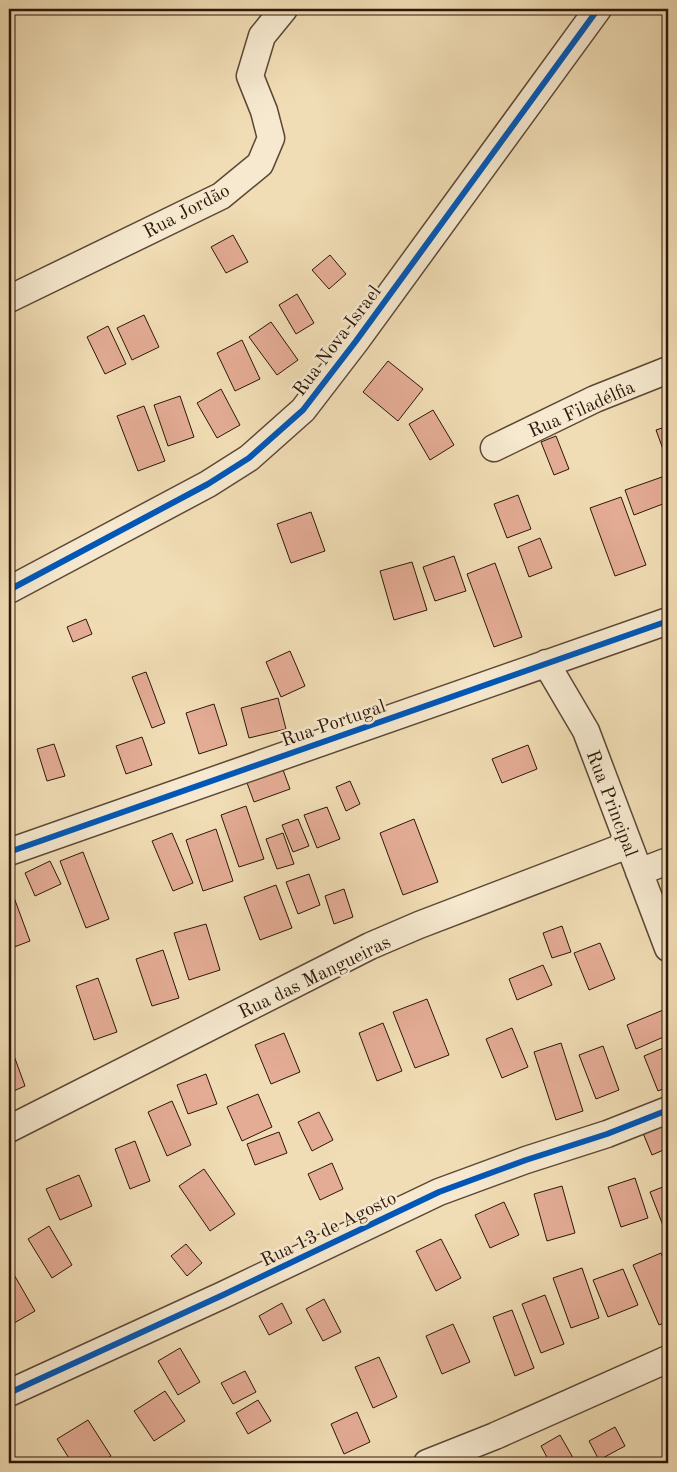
<svg xmlns="http://www.w3.org/2000/svg" width="677" height="1472" font-family="'Old Standard TT',serif">
  <style>
    .building { fill: #e4ac95; stroke: #2c170a }
    .lines { fill: none; stroke-linecap: round; stroke-linejoin: round }
    .minor-casing { stroke: #5d4835; stroke-width: 29 }
    .minor { stroke: #f6e9cf; stroke-width: 26 }
    .cycleway-casing { stroke: #f6e9cf; stroke-width: 9 }
    .cycleway { stroke: #0057b8; stroke-width: 6 }
    .labels { text-anchor: middle; stroke-width: 5; stroke-linejoin: round; paint-order: stroke }
    .street-label { font-size: 19px; fill: #2c170a; stroke: #f6e9cf }
  </style>
  <rect width="100%" height="100%" fill="#f1ddb5"/>
  <filter id="stains"><feTurbulence type="fractalNoise" baseFrequency=".004" numOctaves="4"/><feColorMatrix values="0 0 0 0 .2 0 0 0 0 .09 0 0 0 0 .02 0 0 0 .5 -.17"/></filter>
  <radialGradient id="worn" r=".72"><stop offset=".6" stop-color="#630" stop-opacity="0"/><stop offset="1" stop-color="#630" stop-opacity=".3"/></radialGradient>
  <path class="building" d="M233,235l15,27 -22,11 -15,-26z
    M330,255l16,19 -17,15 -17,-19z
    M297,294l17,29 -18,11 -17,-29z
    M144,315l15,32 -27,13 -15,-32z
    M271,322l27,38 -21,15 -28,-38z
    M108,326l18,38 -21,10 -18,-37z
    M242,340l18,39 -25,12 -18,-38z
    M388,361l35,28 -25,32 -35,-29z
    M221,389l19,36 -23,13 -20,-35z
    M180,396l14,41 -26,9 -14,-41z
    M144,406l21,55 -27,10 -21,-55z
    M433,410l21,35 -24,15 -21,-36z
    M668,426v37l-12,-33z
    M556,436l13,33 -15,6 -13,-33z
    M662,477l6,16v9l-34,13 -9,-25z
    M518,495l13,34 -24,9 -13,-34z
    M621,497l25,68 -31,11 -25,-68z
    M311,512l14,39 -34,12 -14,-39z
    M540,538l12,30 -23,9 -11,-30z
    M454,556l12,35 -31,10 -12,-34z
    M412,562l15,48 -33,10 -14,-49z
    M495,563l27,74 -28,10 -27,-73z
    M86,619l6,15 -19,8 -6,-15z
    M290,651l15,35 -24,11 -15,-35z
    M146,672l19,51 -13,5 -20,-51z
    M278,698l8,31 -37,9 -8,-30z
    M214,704l13,41 -28,9 -13,-41z
    M142,737l10,28 -26,9 -10,-28z
    M54,744l11,32 -18,5 -10,-32z
    M528,745l9,24 -35,14 -10,-24z
    M282,767l8,22 -36,13 -8,-22z
    M350,781l10,23 -14,7 -10,-24z
    M246,806l18,53 -25,8 -18,-52z
    M327,807l13,32 -23,9 -13,-33z
    M298,819l11,27 -16,6 -11,-27z
    M414,819l24,63 -35,13 -23,-62z
    M216,829l17,52 -30,10 -17,-51z
    M172,833l21,50 -20,8 -21,-50z
    M283,833l11,31 -17,5 -11,-30z
    M83,852l26,67 -23,9 -26,-67z
    M50,861l11,23 -26,12 -10,-23z
    M309,874l11,31 -22,9 -12,-32z
    M276,885l16,43 -32,12 -16,-43z
    M344,889l9,28 -19,7 -9,-28z
    M12,892l18,49 -21,8v-56z
    M206,924l14,46 -31,10 -15,-47z
    M562,926l9,26 -19,6 -9,-25z
    M600,943l15,36 -26,11 -15,-37z
    M163,950l16,48 -27,8 -16,-47z
    M543,965l9,20 -35,15 -8,-21z
    M98,978l19,54 -23,8 -18,-54z
    M427,999l22,56 -34,13 -22,-56z
    M668,1008v27l-32,14 -9,-24z
    M383,1023l19,48 -25,10 -18,-48z
    M512,1028l16,39 -26,11 -16,-39z
    M284,1033l16,39 -29,12 -16,-39z
    M9,1042l16,44 -16,7z
    M561,1043l22,68 -27,9 -22,-68z
    M603,1046l16,44 -23,9 -17,-44z
    M668,1046v41l-10,4 -14,-35z
    M206,1074l11,30 -29,10 -11,-29z
    M258,1094l14,33 -30,14 -15,-34z
    M172,1101l19,44 -24,11 -19,-44z
    M319,1112l14,28 -21,11 -14,-29z
    M668,1122v26l-16,7 -9,-22z
    M279,1132l8,21 -32,12 -8,-21z
    M135,1141l15,40 -20,8 -15,-40z
    M332,1163l11,26 -23,11 -12,-26z
    M204,1169l31,45 -25,17 -31,-45z
    M79,1175l13,31 -32,14 -14,-31z
    M635,1178l13,40 -27,9 -13,-40z
    M668,1185v41l-4,2 -14,-36z
    M562,1186l13,47 -28,8 -13,-47z
    M504,1202l15,33 -29,13 -15,-33z
    M49,1226l23,39 -20,13 -24,-39z
    M441,1239l20,39 -25,13 -20,-40z
    M186,1244l16,19 -15,13 -16,-20z
    M661,1253l7,17v51l-9,4 -26,-60z
    M9,1266l26,45 -26,15z
    M582,1268l17,50 -28,10 -18,-50z
    M623,1269l15,36 -30,12 -15,-37z
    M545,1295l19,49 -23,9 -19,-49z
    M324,1299l17,33 -18,9 -17,-32z
    M282,1303l10,20 -23,12 -10,-19z
    M512,1310l22,58 -19,8 -22,-59z
    M453,1324l17,38 -28,12 -16,-38z
    M180,1348l20,34 -22,13 -20,-34z
    M379,1357l18,40 -24,11 -18,-41z
    M245,1371l11,21 -23,12 -12,-21z
    M165,1391l20,30 -31,20 -20,-30z
    M258,1400l13,21 -23,13 -12,-21z
    M357,1412l13,30 -26,12 -13,-30z
    M88,1420l23,36 -11,7h-28l-15,-24z
    M615,1427l10,19 -26,14 -10,-19z
    M560,1435l16,28h-26l-9,-17z"/>
  <g class="lines">
    <defs>
      <path id="minor" d="M9,299l212,-103 39,-32 11,-26 -7,-27 -14,-35 12,-40 22,-27
        M494,448l101,-49 73,-29
        M9,590l199,-106 41,-26 54,-48 53,-69 242,-332
        M546,663l40,68 82,217
        M9,852l659,-231
        M639,872l29,-11
        M9,1129l361,-183 49,-21 209,-80
        M9,1393l214,-98 216,-103 87,-32 81,-26 61,-24
        M427,1463l68,-27 173,-77"/>
    </defs>
    <use href="#minor" class="minor-casing"/>
    <use href="#minor" class="minor"/>
    <defs>
      <path id="cycleway" d="M9,590l199,-106 41,-26 54,-48 53,-69 242,-332
        M9,852l659,-231
        M9,1393l214,-98 216,-103 87,-32 81,-26 61,-24"/>
    </defs>
    <use href="#cycleway" class="cycleway-casing"/>
    <use href="#cycleway" class="cycleway"/>
  </g>
  <g class="labels">
    <g class="street-label">
      <text transform="translate(186 210) rotate(-28)" y="7">Rua Jordão</text>
      <text transform="translate(336 340) rotate(-53)" y="7">Rua Nova Israel</text>
      <text transform="translate(581 408) rotate(-24)" y="7">Rua Filadélfia</text>
      <text transform="translate(333 722) rotate(-19)" y="7">Rua Portugal</text>
      <text transform="translate(613 803) rotate(69)" y="7">Rua Principal</text>
      <text transform="translate(314 976) rotate(-26)" y="7">Rua das Mangueiras</text>
      <text transform="translate(328 1228) rotate(-26)" y="7">Rua 13 de Agosto</text>
    </g>
  </g>
  <rect width="677" height="1472" fill="none" stroke="#f1ddb5" stroke-width="30"/>
  <rect x="10" y="10" width="657" height="1452" fill="none" stroke="#2c170a" stroke-width="2.5"/>
  <rect x="15" y="15" width="647" height="1442" fill="none" stroke="#2c170a"/>
  <rect width="100%" height="100%" filter="url(#stains)"/>
  <rect width="100%" height="100%" fill="url(#worn)"/>
</svg>
